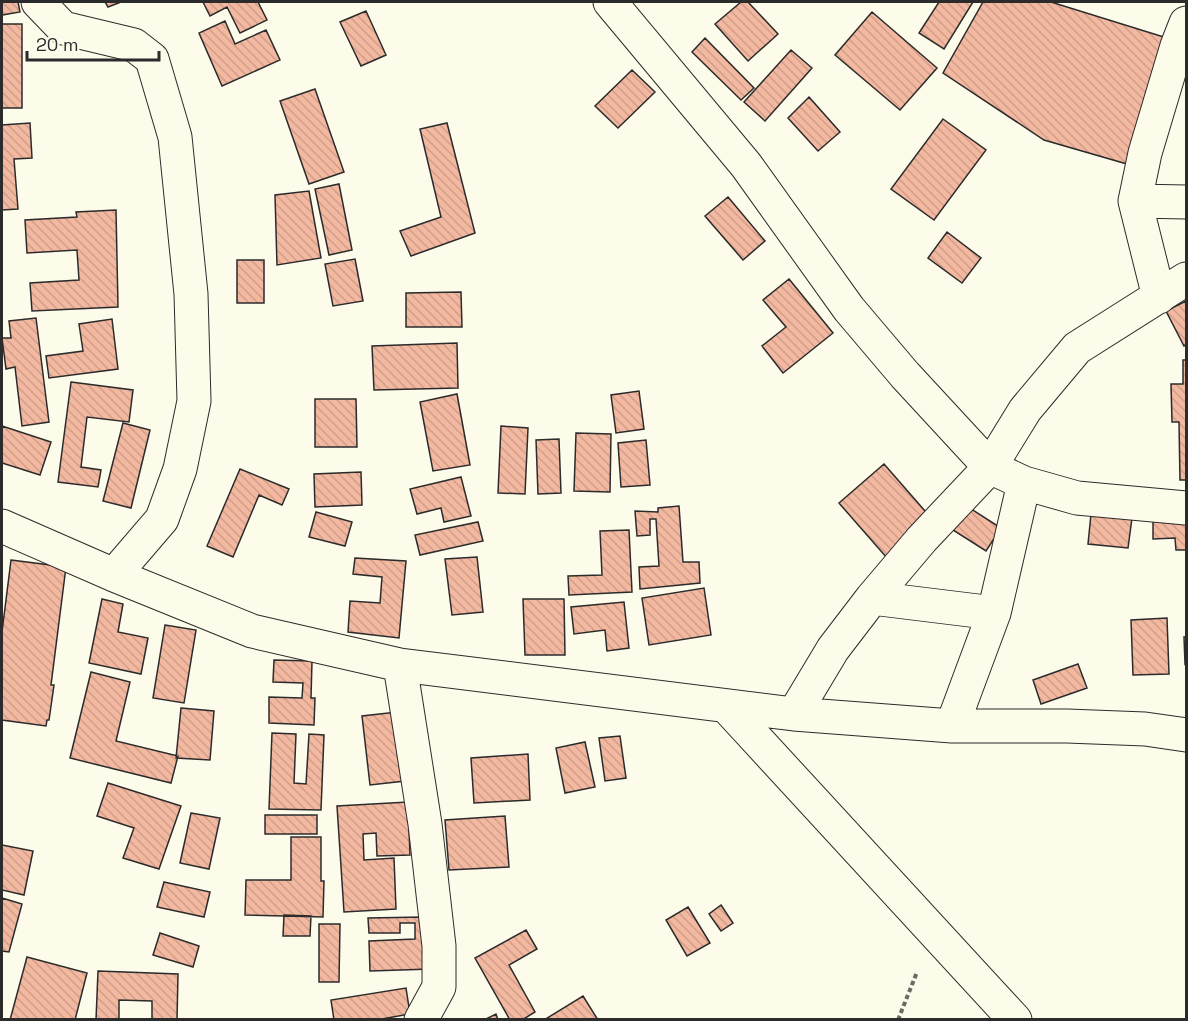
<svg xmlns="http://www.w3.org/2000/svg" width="1188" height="1021" font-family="'Space Grotesk',sans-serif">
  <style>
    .building { fill: url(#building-back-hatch); stroke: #2b2b2b; stroke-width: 1.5 }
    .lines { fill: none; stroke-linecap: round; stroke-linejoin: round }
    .street-casing { stroke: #2b2b2b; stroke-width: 35 }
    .path { stroke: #6a6964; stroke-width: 4; stroke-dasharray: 4.5 3; stroke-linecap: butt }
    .street { stroke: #fdfbea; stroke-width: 33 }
  </style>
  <defs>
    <pattern id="building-back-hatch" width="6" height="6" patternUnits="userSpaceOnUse" patternTransform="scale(1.5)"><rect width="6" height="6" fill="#f2b8a0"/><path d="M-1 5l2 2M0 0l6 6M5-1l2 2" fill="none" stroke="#d09e8a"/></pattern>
  </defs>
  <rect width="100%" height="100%" fill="#fdfbea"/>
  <path class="building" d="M2,2h16l2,10 -18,3z
    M105,2h16l-13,5z
    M203,2h55l9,18 -27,13 -13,-26 -17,9z
    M741,2h7l30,32 -30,27 -33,-37z
    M939,2h34l-29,47 -25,-16z
    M983,2h68l116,36 -40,126 -83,-24 -101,-67z
    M366,11l20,44 -25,11 -21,-44z
    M872,12l65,56 -37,42 -65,-55z
    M225,21l10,23 31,-14 14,30 -58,26 -23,-53z
    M2,24h20v84h-20z
    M705,38l49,50 -13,12 -49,-48z
    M791,50l21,18 -47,53 -21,-19z
    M632,70l23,22 -37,36 -23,-22z
    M315,89l29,83 -35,12 -29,-83z
    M809,97l31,35 -22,19 -30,-33z
    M943,119l43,31 -52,70 -43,-31z
    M30,123l2,35 -18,1 4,50 -16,1v-85z
    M447,123l28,110 -64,23 -11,-25 41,-14 -21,-88z
    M339,184l13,66 -23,5 -14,-66z
    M309,191l12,67 -44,7 -2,-70z
    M728,197l37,44 -22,19 -38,-44z
    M116,210l2,97 -86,4 -2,-28 49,-3 -2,-30 -50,3 -2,-33 52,-3 -1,-5z
    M947,232l34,26 -19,25 -34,-25z
    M355,259l8,42 -30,5 -8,-42z
    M237,260h27v43h-27z
    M789,279l44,54 -50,40 -21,-27 24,-19 -23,-27z
    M461,292l1,35h-56v-34z
    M1186,301v43l-2,2 -18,-35z
    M36,318l13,104 -27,4 -7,-59 -9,2 -4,-31h9l-2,-17z
    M112,319l6,50 -69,9 -3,-22 37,-5 -4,-27z
    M457,343l1,45 -84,2 -2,-44z
    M1183,360h3v120h-6l-1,-58h-7l-1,-38h12z
    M71,382l62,8 -4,32 -42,-5 -6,50 20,3 -3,17 -40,-5z
    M639,391l5,38 -28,4 -5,-38z
    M457,394l13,71 -37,6 -13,-69z
    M315,399h41l1,48h-42z
    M123,423l27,7 -19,78 -28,-7z
    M2,426l49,16 -11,33 -38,-12z
    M501,426l27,2 -3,66 -27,-1z
    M576,433l35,1 -1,58 -36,-1z
    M559,439l2,54 -23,1 -2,-54z
    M646,440l4,45 -29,2 -3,-44z
    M884,464l48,55 -45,39 -48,-55z
    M240,469l49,20 -7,16 -23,-10 -26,62 -26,-11z
    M361,472l1,33 -47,2 -1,-33z
    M461,477l10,39 -27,6 -3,-14 -24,6 -7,-25z
    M679,506l4,56h16l1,21 -60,6 -1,-22 20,-1 -3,-47h-6v16l-13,1 -2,-25 23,1v-4z
    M968,507l33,21 -15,23 -33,-21z
    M316,512l36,10 -7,24 -36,-9z
    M1091,514l41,4 -4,30 -40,-4z
    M1186,516v34h-10l-1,-12 -22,1v-22z
    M478,522l5,19 -63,14 -5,-20z
    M629,530l3,62 -63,3 -1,-19 34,-1 -2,-44z
    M477,557l6,55 -31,3 -7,-56z
    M355,558l51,3 -7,77 -51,-6 2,-31 30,2 2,-26 -29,-3z
    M11,560l55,7 -15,118h3l-5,35h-2l-1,6 -44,-6v-88z
    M704,588l7,47 -62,10 -7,-47z
    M102,599l21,5 -5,28 30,6 -7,36 -52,-11z
    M523,599h41l1,56h-40z
    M624,602l5,46 -22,3 -2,-21 -31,4 -3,-27z
    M1167,618l2,56 -36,1 -2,-55z
    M165,625l31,5 -12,73 -31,-5z
    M1184,637h2v26l-1,1z
    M274,660l38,1 -1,37h4l-1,27 -45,-2v-26l33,1 1,-15 -30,-1z
    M1078,664l9,24 -46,16 -8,-24z
    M91,672l39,10 -14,59 62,15 -7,27 -101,-25z
    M181,708l33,3 -4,49 -34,-2z
    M397,712l8,69 -35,4 -8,-69z
    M272,733l24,1 -2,49 12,1 3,-50 15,1 -3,75 -52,-1z
    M620,736l6,42 -21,3 -6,-43z
    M585,742l10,45 -30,6 -9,-45z
    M528,754l2,46 -56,3 -3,-45z
    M108,783l73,23 -22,63 -36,-11 11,-30 -37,-12z
    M408,802l2,53 -33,1 -1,-23 -13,1 1,26 30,-2 2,51 -52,3 -7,-106z
    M191,813l29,5 -11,51 -29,-6z
    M265,815h52v19h-52z
    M505,816l4,51 -60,3 -4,-50z
    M291,837h30v44h3l-1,36 -78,-2 1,-35h45z
    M2,845l31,6 -9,44 -22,-5z
    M164,882l46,10 -6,25 -47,-10z
    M2,898l20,6 -13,48 -7,-1z
    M721,905l12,18 -12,8 -12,-17z
    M688,907l22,36 -23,13 -21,-36z
    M284,915l27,1 -1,20h-27z
    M423,917l8,52 -61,2 -1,-30 46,-2v-16h-15v10h-31l-1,-15z
    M319,924h21l-1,58h-20z
    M526,930l11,19 -28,16 26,47 -13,8h-12l-35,-62z
    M160,933l39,13 -6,21 -40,-12z
    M27,957l60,16 -12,47h-65z
    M98,971l80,3 -1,46h-25v-19l-33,-1v20h-23z
    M406,988l4,26 -34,6h-42l-3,-20z
    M583,996l15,24h-54z
    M496,1014l2,6h-14z"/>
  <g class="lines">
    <defs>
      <path id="street" d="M38,2l25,26 71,17 18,14 23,78 16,157 3,107 -14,68 -18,50 -48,56
        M610,2l136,163 103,144 56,66 85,92 34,16 53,15 109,10
        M1135,201l51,1
        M1159,297l-24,-96 10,-48 32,-107 9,-23
        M2,526l112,49 138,56 148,34 394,49 158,12h115l78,3 41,6
        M872,598l122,15
        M400,665l25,159 14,122v41l-18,33
        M726,706l289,314
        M794,714l39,-65 39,-51 50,-59 68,-72 35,-57 52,-62 109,-69
        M952,726l42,-113 30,-130"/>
    </defs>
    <use href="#street" class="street-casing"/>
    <path class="path" d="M898,1020l19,-48"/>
    <use href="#street" class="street"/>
  </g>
  <rect width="1188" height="1021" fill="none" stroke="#2b2b2b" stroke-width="6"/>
  <path d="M27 51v9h132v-9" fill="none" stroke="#2b2b2b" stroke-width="3"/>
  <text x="36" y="51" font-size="18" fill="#2b2b2b" stroke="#fdfbea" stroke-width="4.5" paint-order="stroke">20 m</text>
</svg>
